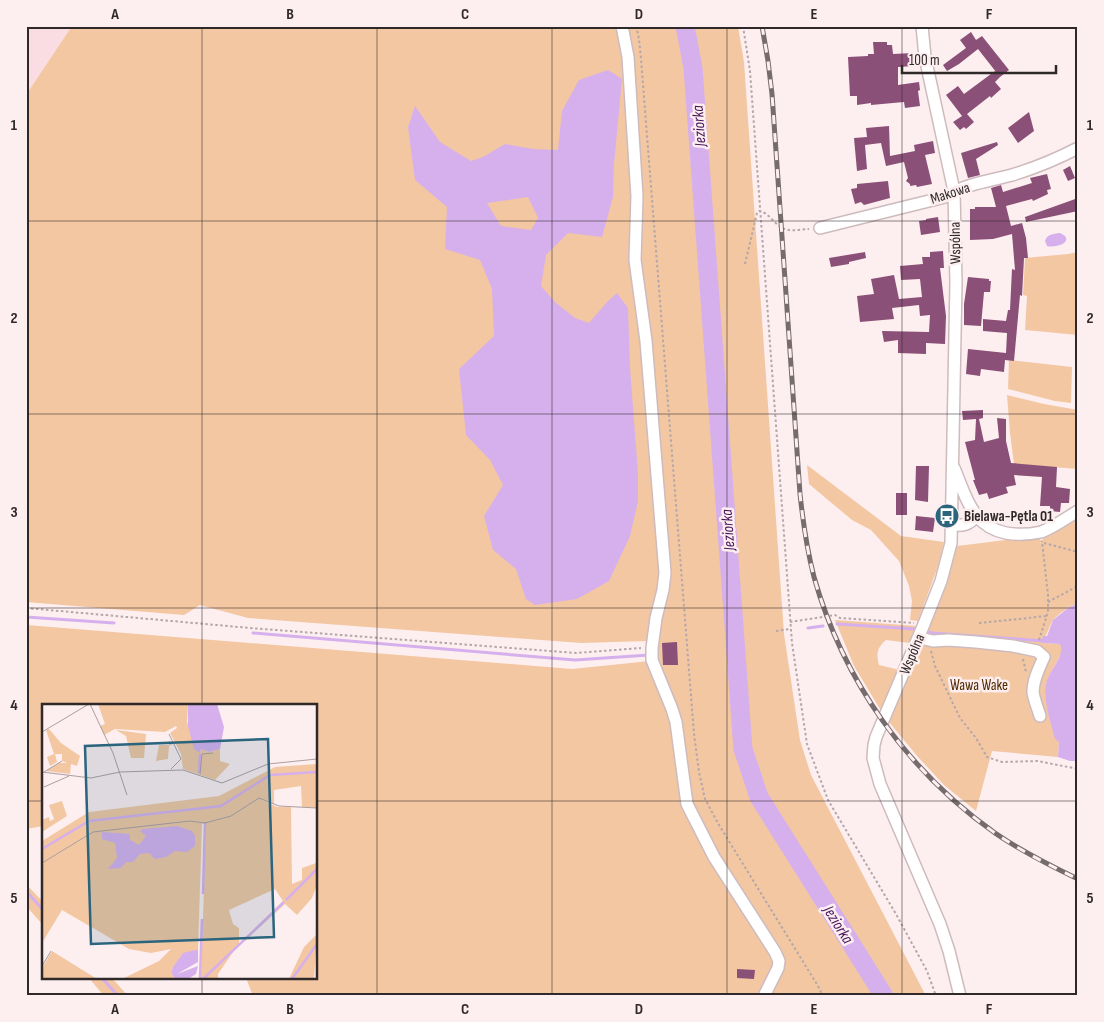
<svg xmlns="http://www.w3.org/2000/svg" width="1104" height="1022" font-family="'Sofia Sans Condensed',sans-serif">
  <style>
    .built { fill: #fadde2 }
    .green { fill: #f3c7a2 }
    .water { fill: #d6b0ed; fill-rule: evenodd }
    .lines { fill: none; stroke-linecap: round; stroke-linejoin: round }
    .stream { stroke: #d6b0ed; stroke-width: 3 }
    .river { stroke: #d6b0ed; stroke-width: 19 }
    .building { fill: #8a5078 }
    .minor-casing { stroke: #cebbbe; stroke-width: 14 }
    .path { stroke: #b4a7a9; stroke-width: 2; stroke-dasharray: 2.5 2.5; stroke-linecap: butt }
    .minor { stroke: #fff; stroke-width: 11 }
    .rail-casing { stroke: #766c6e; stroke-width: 5 }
    .rail { stroke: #fdeef0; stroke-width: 3; stroke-dasharray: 9; stroke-linecap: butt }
    .grid { fill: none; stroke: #30292a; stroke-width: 1; stroke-opacity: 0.55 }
    .labels { text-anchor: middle; stroke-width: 5; stroke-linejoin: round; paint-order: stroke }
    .street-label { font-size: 15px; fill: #30292a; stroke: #fdeef0 }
    .poi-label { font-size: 15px; font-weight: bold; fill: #30292a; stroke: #fdeef0; text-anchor: start }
    .park-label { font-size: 15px; fill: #4e2a00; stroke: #fdeef0 }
    .water-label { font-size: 16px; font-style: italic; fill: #44135a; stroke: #fdeef0 }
    .inset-river { fill: none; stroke: #d6b0ed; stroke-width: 2.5 }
    .inset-road { fill: none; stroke: #ab9fa1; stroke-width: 1 }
    .view { fill: #2b647d; fill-opacity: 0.15; stroke: #2b647d; stroke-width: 2.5 }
    .inset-edge { fill: none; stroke: #30292a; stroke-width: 2.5 }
    .neatline { fill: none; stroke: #30292a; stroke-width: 2 }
    .grid-label { font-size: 16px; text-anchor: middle; font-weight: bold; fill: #30292a }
  </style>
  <rect width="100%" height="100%" fill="#fdeef0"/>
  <path class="built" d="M26,26h46l-46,69z"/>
  <path class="green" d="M72,26h666l6,36 40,572 16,106 11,35 115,221h-673l-7,-18h70v-272h-272v120l-18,3v-204l546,44 78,-8 -2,-20 -67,2 -333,-25 -48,-13 -16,10 -158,-13v-507z
    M1078,252v83l-53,-5 2,-34 -4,-1 2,-37 43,-4z
    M1009,360l63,7 -1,36 -16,-2 -47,-12z
    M1007,395l37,9 34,6v59l-64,-5 -4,-31z
    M807,465l94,71 43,6 -6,24 -20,55 -8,-1 2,-19 -3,-15 -10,-25 -28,-31 -19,-10 -43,-36z
    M1078,514v89c-9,4 -19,10 -25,17 -4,7 -6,15 -12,23l19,1 2,3 -1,7 -11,20 -4,10 13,58 -1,15 -66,-6 -16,60 -32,-26 -26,-28 -29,-35 33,-76 35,-100 82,-10 1,4h3v-5z
    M835,620l82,6 -7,17 -24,-3c-9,8 -10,13 -7,25l21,5 -17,44 -29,-48z
    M26,884l18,19v23l-18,-20z
    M89,978h23l16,18h-24z"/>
  <path class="water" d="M608,70l14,9 -8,85 -1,33 -11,40 -34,-4 -22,22 -5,31 15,17 19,15 14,5 18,-21 10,-9 11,15 2,59 8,107v27l-8,35 -21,45 -32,18 -42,6 -9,-6 -10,-30 -23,-19 -9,-34 19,-31 -13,-25 -24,-25 -7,-66 35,-33 -2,-47 -12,-29 -35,-11 2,-42 -32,-27 -7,-53 7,-21 25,36 31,19 12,-4 22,-13 28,5 25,1 4,-39 17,-31zM528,197l10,21 -7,12 -30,-4 -14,-23z
    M1060,233c16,7 -2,16 -13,13l-2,-5c2,-7 8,-7 15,-8z
    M1078,603v158h-8l-12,-4 1,-15 -4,-3c-4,-16 -12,-39 -9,-55 2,-13 20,-28 14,-40l-19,-1 2,-7h4l6,-16 15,-12z"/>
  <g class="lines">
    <path class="stream" d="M26,617l88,6
      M837,624l78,5
      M808,628l15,-2
      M928,632l5,1 112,8
      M253,633l322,27 74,-5
      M26,891l18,20
      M102,978l16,18"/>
    <path class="river" d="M685,26l8,42 50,681 16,48 125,199"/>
  </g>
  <path class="building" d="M971,32l5,8 6,-4 27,34 -9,7 -22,-28 -19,15 -12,7 -4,-6 23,-17 -6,-8z
    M873,42h14v3h5l1,9 20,-1 1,13 -16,1v18l21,-3 1,8 -2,1 2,15 -15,2 -1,-6 -33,3v-2l-14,2v-9h-7l-2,-39 20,-1v-2h6z
    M995,71l5,6 -5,5 6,7 -10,9 -1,-2 -23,18 7,8 -8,7 -2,-2 -4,3 -7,-8 9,-6 -16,-21 12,-9 6,8z
    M1029,112l5,19 -16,12 -10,-15z
    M889,126l1,30 25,-5 -1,-6 19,-4 2,12 -10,2 7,29 -15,3 -1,-2 -6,1v-2l-4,-3 2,-3 -4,-16 -18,4 -5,-23 -16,2 2,24 -10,2 -3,-33 13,-1 -1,-9z
    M997,142l1,3 -22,14 4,16 -12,3 -7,-25z
    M1070,166l5,12 -7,3 -5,-11z
    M1047,174l4,15 -4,1 1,4 -15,7 -1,-2 -26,7 5,20 11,-3 4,15 2,20h-4l-2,38 -2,-1 -6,66 -9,-1 -1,12 -23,-3 -1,7 -14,-2 2,-25 38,4 1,-20 -24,-2v-12l23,2 2,-11h2l2,-41 3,1 -3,-36 -19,5 -23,1v-31h5v-2h21l-5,-19 10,-3 2,7 29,-9 -2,-5z
    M888,181l2,17 -26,7 -3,-3 -6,2 -4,-15 6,-1v-4z
    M1078,198v13l-52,11 -1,-5z
    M938,217l2,15 -19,3 -2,-14 7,-1v-1z
    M943,251l1,17h-4l6,48 -1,28 -19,-1v11l-28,-1v-13l-14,2 -2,-11 47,1 1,-17 -10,1 -1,-11 -27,3 2,11 -34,3 -3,-26 17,-2 -3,-15 23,-4 5,24 23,-2 -2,-18 -19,1 -1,-14 23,-2 -1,-7h8v-5z
    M865,252l1,6 -17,4v2l-18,3 -2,-9z
    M968,277l21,2v2h2l-1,11h-6l-3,34 -17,-1v-21z
    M983,410v8l-4,1 5,23 15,-4 -2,-20 9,1v22l5,22 46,4 -1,20 14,2 -1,14h-8l-1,9 -10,-1v-5h-10l2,-29 -28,-2 2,10 -10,2 2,6 -19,6 -2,-6 -8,2 -6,-15h2l-10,-38 10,-2 1,-21 -13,1 -1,-9z
    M916,466h13l-1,36 -13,-2z
    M896,493h11v22h-11z
    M916,516l19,2 -2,14 -18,-2z
    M677,642l1,23h-15l-1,-22z
    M737,969l18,1 -1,9 -17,-1z"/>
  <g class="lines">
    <defs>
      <path id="minor" d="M622,26l6,31 9,139 -2,64 11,81 19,232 -2,17 -7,28 -4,30v12l20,49 4,13 11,82 27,53 61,95 4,9 -1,7 -14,28
        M922,26l3,31 29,134 2,91 -5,261 -10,38 -17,43 -48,113 -2,8 -1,13 7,26 60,140 9,27 11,45
        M820,228l125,-31c19,-13 45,-16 67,-22 23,-7 45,-16 66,-27
        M954,468c7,16 12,35 23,48 15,19 41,21 64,16 10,-3 27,-15 37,-21
        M951,525c13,1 17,0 26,-9
        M924,639l9,2 15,-1 28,2 37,4 24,5 7,6c-5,11 -11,23 -11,35 1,8 5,17 7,24"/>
    </defs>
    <use href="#minor" class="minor-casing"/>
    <path class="path" d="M636,26l3,13 2,20 53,675 5,38 6,27 14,26 99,161 5,10
      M743,26l7,45 42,572 15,101 21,56 68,114 31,57 9,25
      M745,264l12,-51 2,-2c12,2 17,18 30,19 7,1 14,-1 20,-1
      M1044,543l34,9
      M1048,602l30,-16
      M26,608l224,20 326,25 65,-5
      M790,622l45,-7 5,3 74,5
      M979,623l68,-7
      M776,631l14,-2
      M1039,640l9,-28v-17l-6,-54
      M931,651l4,15 25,52 16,20 11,19 15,5 36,-1 40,8
      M1023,659l3,13"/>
    <use href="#minor" class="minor"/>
    <defs>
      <path id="rail" d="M762,26l6,35 4,33 28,400c3,28 7,56 14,83 29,103 93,194 181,256 26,18 54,32 83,46"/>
    </defs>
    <use href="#rail" class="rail-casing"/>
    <use href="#rail" class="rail"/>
  </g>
  <path class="grid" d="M202,26v680M377,26v970M552,26v970M727,26v970M902,26v970M26,221h1052M26,414h1052M26,608h1052M26,801h18M316,801h762M202,978v18"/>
  <defs>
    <symbol id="bus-disc" viewBox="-11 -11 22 22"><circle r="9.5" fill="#2b647d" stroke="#fdeef0"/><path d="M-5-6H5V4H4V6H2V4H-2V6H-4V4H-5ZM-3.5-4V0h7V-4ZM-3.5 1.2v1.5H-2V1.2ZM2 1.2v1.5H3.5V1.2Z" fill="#fff"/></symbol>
  </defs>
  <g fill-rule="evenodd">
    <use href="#bus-disc" x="933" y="502" width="28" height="28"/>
  </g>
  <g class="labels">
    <g class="street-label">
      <text transform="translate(950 193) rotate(-18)" y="5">Makowa</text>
      <text transform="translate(955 243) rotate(-91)" y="5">Wspólna</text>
      <text transform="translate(912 654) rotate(-67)" y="5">Wspólna</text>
    </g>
    <g class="poi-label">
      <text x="964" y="521">Bielawa-Pętla 01</text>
    </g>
    <g class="park-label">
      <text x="979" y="690">Wawa Wake</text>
    </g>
    <g class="water-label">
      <text transform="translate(698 126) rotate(-94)" y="6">Jeziorka</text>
      <text transform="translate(727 530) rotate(-94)" y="6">Jeziorka</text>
      <text transform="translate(839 924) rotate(58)" y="6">Jeziorka</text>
    </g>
  </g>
  <g transform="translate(42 704)">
    <rect width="275" height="275" fill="#fdeef0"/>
    <path d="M56,0h90l-1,18 13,31 1,-4 8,3 11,-3v12l10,3 -15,16 -32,-11 -2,-15 -11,-21 7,-5 -1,-2 -11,6 -50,-3 -11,6 -4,-9 5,-2zM7,25l12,14 19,13 -3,10 -6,-2 -1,10 -24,-3 13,-8h8l-5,-2v-7h-7l2,8 -7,4 -3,-9 7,-3 -8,-24zM74,26l30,4 -2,24h-13l-5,-22zM127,36l4,4 -4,2 -1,13 -12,2 3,-16h10zM275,60v44l-15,-1 -1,-21 -27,4v14l-15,-6 18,9h14l1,77 10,-4v-12l14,-5 1,-11v33l-5,13 -15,17 -12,-11 -52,48 -15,22v5h-17l5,-156 -4,1 -4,126h-3l-22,17 -2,5 4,7h-53l37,-18 12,-12 -20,4 -22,-4 -67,-39 -20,33v-102l47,-29 130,-16 56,-29zM233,185l8,12 -44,43v-16l-6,-4 -4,-14zM20,97l5,15 -25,16v-12l7,-3 1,4 4,-2 -5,-14zM275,230l-3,45h-25l15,-32zM10,247l45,28h-55v-11z" fill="#f3c7a2" fill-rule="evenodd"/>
    <path d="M146,0h29l7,23 -4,22 -11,3 -8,-3 -1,4 -6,-4 -6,-23zM135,122l15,5 3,5v10l-8,6 -12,-1 -9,6 -11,2 -6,-6 -9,1 -7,8h-7l-5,6 -13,1 9,-11 -2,-15 -13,-4v-7l28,2v6l9,5 7,-9 -6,-5 3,-2zM153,246h3v12l-21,12 21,-8 -2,8 -8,5h-13l-4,-7 2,-5 10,-14z" fill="#d6b0ed"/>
    <path class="inset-river" d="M157,69l1,-19M0,145l47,-28 132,-15 49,-31 47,-3M161,190l2,-72M244,196l31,-31M158,275l2,-60M161,275l81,-77M250,275l25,-35"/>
    <path class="inset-road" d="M48,0l23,49 14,42M0,28l47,-28M127,30l12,25 -10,10M0,68l49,6 29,-6 63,-2 39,13 46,-19 49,-5M2,68l18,-11M158,70l2,-20 11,-1M2,83l25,-11M0,159l51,-31 97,-11 15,2 26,-7 28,-18 20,8 38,2M0,262l9,-15"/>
    <path class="view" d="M226,35l6,198 -183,7 -6,-198z"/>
    <rect width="275" height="275" class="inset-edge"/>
  </g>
  <rect width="1104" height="1022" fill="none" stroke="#fdeef0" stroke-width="55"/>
  <path d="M902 65v8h154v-8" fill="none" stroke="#30292a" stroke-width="2.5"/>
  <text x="909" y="65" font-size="15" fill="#30292a" stroke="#fdeef0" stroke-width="4" paint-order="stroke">100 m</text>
  <rect x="28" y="28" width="1048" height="966" class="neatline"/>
  <g class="grid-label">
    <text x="115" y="19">A</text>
    <text x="290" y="19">B</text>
    <text x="465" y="19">C</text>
    <text x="639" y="19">D</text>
    <text x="814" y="19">E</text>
    <text x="989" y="19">F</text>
    <text x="14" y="130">1</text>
    <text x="1090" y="130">1</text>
    <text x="14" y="323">2</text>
    <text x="1090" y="323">2</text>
    <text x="14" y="517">3</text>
    <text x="1090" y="517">3</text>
    <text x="14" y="710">4</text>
    <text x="1090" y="710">4</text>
    <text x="14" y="903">5</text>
    <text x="1090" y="903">5</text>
    <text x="115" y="1014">A</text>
    <text x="290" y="1014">B</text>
    <text x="465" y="1014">C</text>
    <text x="639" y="1014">D</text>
    <text x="814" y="1014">E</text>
    <text x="989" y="1014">F</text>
  </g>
</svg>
